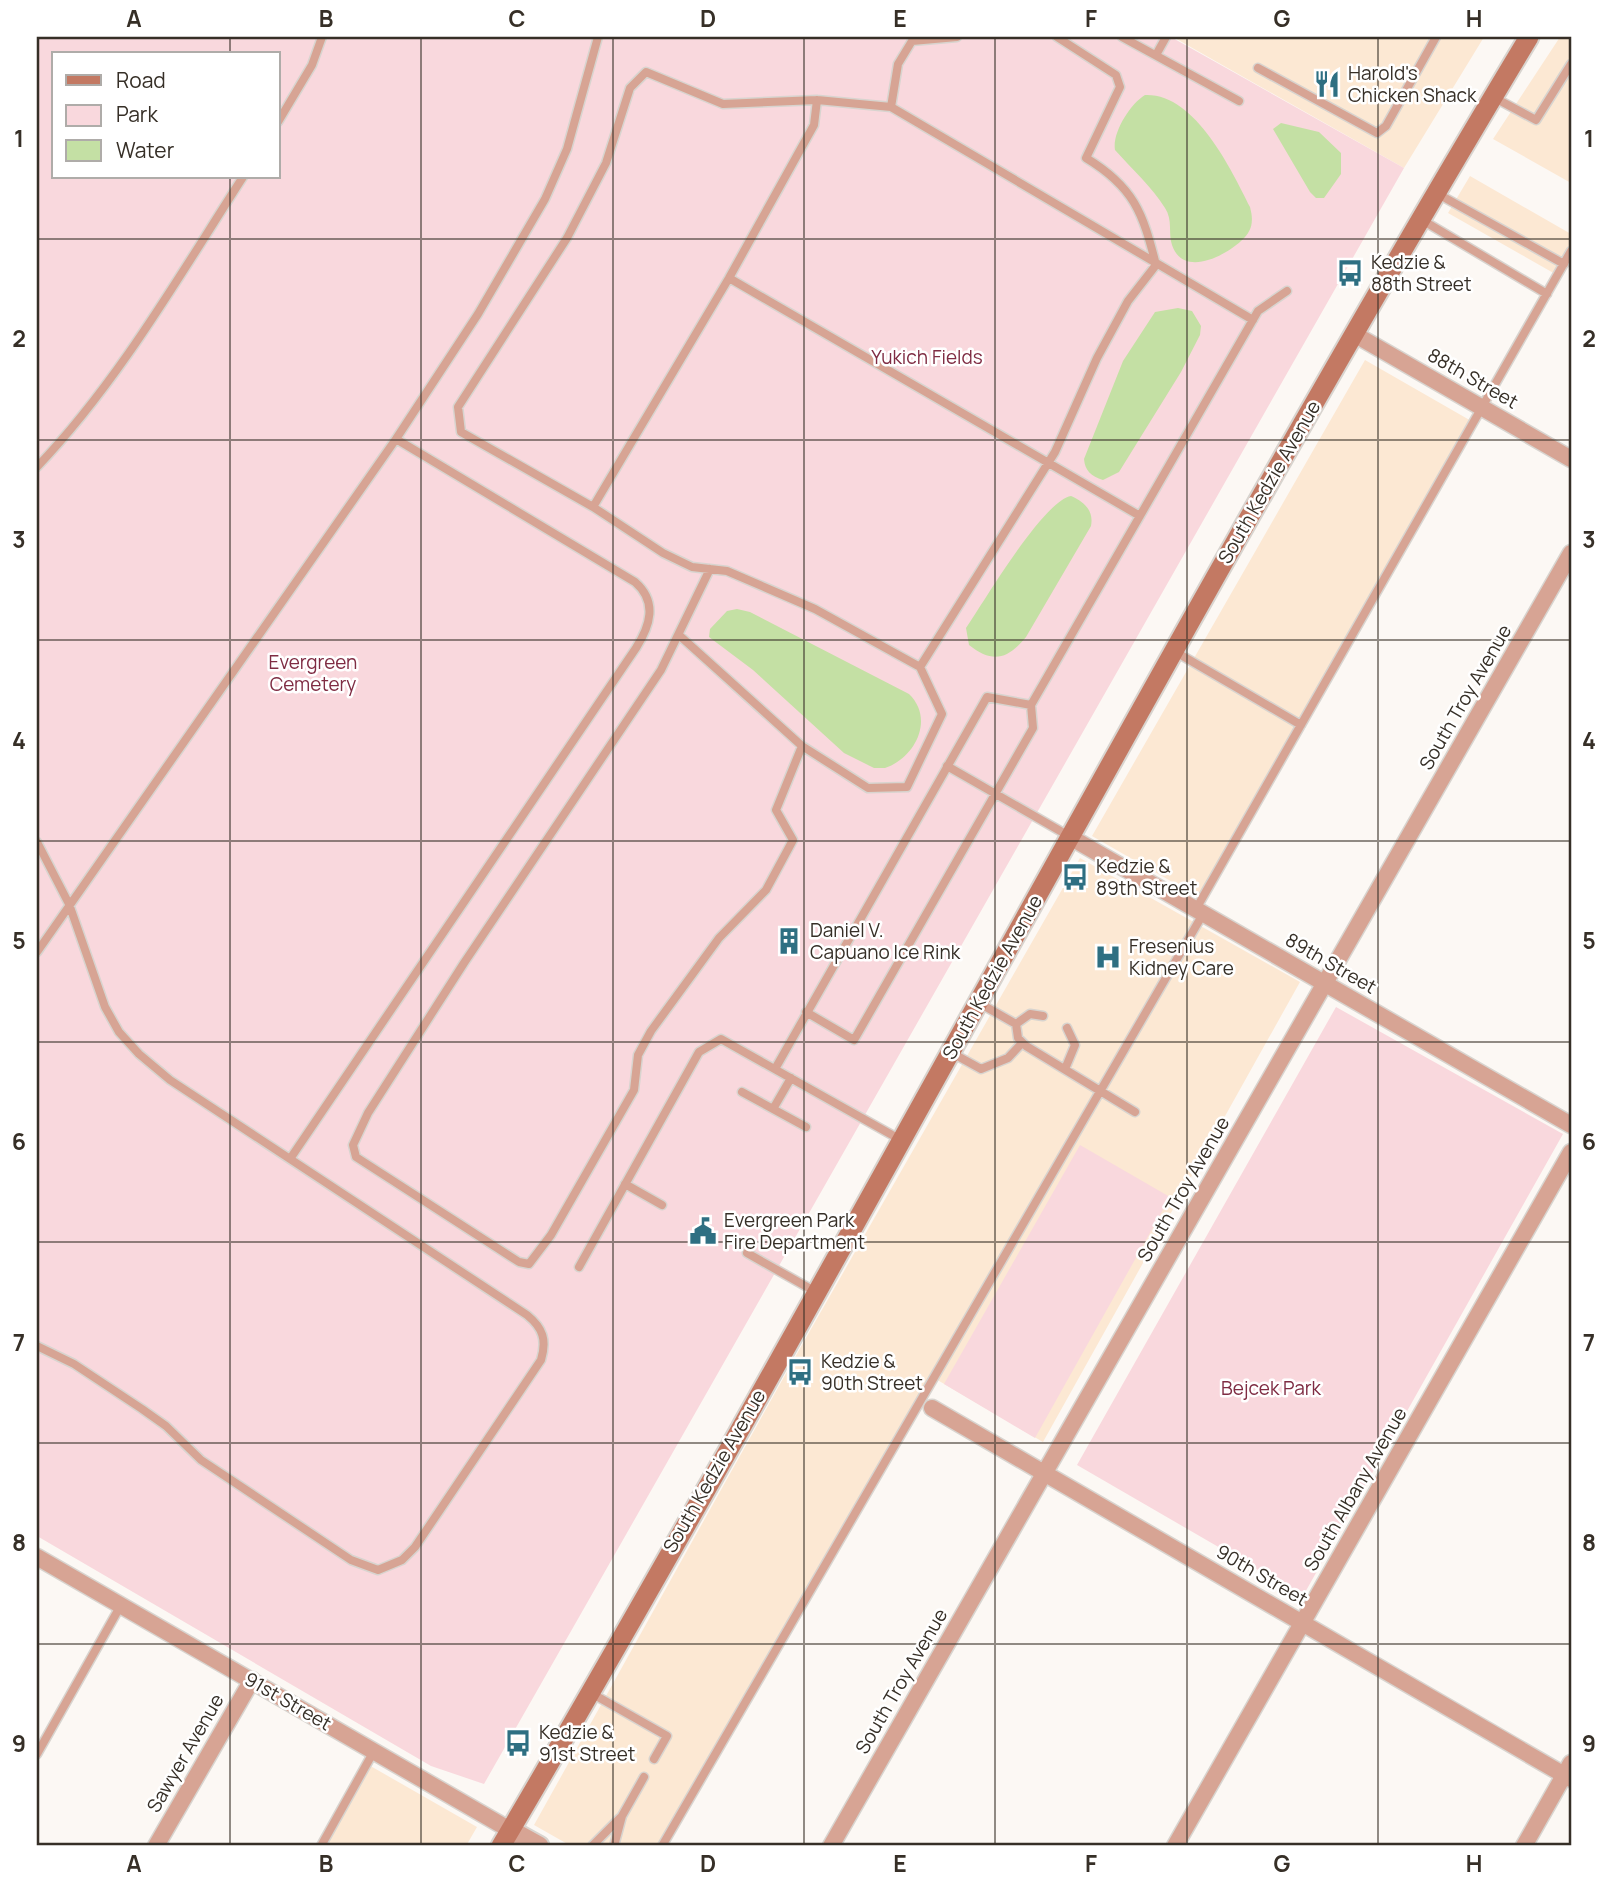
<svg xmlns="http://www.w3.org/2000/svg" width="1608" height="1883" font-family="Manrope,sans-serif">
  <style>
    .built { fill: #fce8d3 }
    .green { fill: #f9d8dd; fill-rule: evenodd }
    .water { fill: #c4e0a4 }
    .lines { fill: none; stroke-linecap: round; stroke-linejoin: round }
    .service-casing { stroke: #d8d4cf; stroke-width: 11 }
    .minor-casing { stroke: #d8d4cf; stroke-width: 19 }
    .tertiary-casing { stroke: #d8d4cf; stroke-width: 23 }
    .secondary-casing { stroke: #d8d4cf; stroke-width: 23 }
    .service { stroke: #d7a494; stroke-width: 8 }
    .minor { stroke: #d7a494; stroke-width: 16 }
    .tertiary { stroke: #d7a494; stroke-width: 19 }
    .secondary { stroke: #c37963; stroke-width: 19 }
    .grid { fill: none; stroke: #362f27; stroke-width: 2; stroke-opacity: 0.55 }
    .labels { text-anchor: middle; stroke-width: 5; stroke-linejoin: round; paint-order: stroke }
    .poi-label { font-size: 19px; fill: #362f27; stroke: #fff; text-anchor: start }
    .park-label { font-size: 19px; fill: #7f2c43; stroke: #fff }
    .street-label { font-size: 19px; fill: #362f27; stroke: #fff }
    .neatline { fill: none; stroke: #362f27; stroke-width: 2.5 }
    .grid-label { font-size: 23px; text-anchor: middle; font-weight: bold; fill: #362f27 }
  </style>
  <rect width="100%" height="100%" fill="#fcf8f4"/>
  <path class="built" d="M1173,37h311l-80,131z
    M1560,37h11v146l-78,-44z
    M1470,176l101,58v17l-14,24 -109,-62z
    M1365,360l108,62 -271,477 -110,-63z
    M1080,858l220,124 -257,460 -109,-64 -272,468h-91l-37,-21 265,-475z
    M367,1764l110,63 -11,19h-145z"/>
  <path class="green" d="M37,37h1134l233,131 -920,1616 -53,-18 -394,-230zM54,54h224v123h-224z
    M1336,1007l227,127 -260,462 -226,-131z
    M1080,1145l90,52 -135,241 -91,-54z"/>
  <path class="water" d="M1145,95c50,-2 86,74 105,112 4,15 2,24 -9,34 -16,15 -58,37 -69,4 -4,-12 1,-25 -7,-37 -13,-21 -33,-39 -50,-58 -3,-17 15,-46 30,-55z
    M1281,123l38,9 22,21v21l-17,24h-8l-6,-6 -37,-63z
    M1178,308l14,3 9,15 -1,9 -19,37 -62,100 -16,8c-12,-4 -18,-9 -19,-21l39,-98 32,-49z
    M1071,496c13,6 23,14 20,30l-65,111c-18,22 -33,27 -57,8l-3,-17c18,-26 77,-127 105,-132z
    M737,609l13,3 159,82c26,25 6,64 -24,74h-11l-30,-15 -91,-83 -44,-33 1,-8 17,-18z"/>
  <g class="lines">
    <defs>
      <path id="service" d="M1057,37l59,38 4,12 -34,71c48,29 57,55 70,107
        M1122,37l117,64
        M1156,55l10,-18
        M1258,68l119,65 9,-7 50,-89
        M1493,97l43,23 35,-56
        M891,107l362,213
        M278,122l34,-57 10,-28
        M1438,194l126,70
        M1422,220l125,74
        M729,278l411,238
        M37,467c82,-86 142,-191 206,-290
        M593,507l136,-229 85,-153 3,-25
        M710,569l-49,101 -197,293 -96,150 -15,32 3,12 163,105 10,2 22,-29 83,-145 4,-35 13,-24 68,-93 47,-48 27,-50 -17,-30 26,-64
        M680,636l122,110 66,42 39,-1 35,-73 -22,-47 135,-215 42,-94 31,-57 28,-36
        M1174,651l127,74
        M920,667l-105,-58 -88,-38 -35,-4 -29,-14 -70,-46 -132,-75 -3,-25 109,-169 39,-75 24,-75 16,-16 77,32 94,-4 74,7 7,-43 14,-23 45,-4
        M947,766l122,70
        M37,842l32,62 36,103 14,25 20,22 31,26 357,235c16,13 20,25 14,45l-126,187 -13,13 -24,10 -27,-10 -150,-100 -35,-34 -24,-17 -68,-45 -37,-18
        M1196,909l375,-658
        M37,952l359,-513 82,-125 67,-115 22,-50 31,-112
        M979,1003l37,21
        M806,1012l48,28 179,-312 -2,-23 227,-394 29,-20
        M1016,1024l2,14 8,8 109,66
        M1016,1024l14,-10 13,2
        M952,1053l29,16 27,-11 14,-15
        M775,1069l212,-372 44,8
        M1065,1069l10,-24 -8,-17
        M742,1092l64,35
        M773,1109l18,-31
        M290,1159l346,-511c14,-22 22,-46 -1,-66l-239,-143
        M625,1184l37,21
        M747,1253l69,39
        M579,1267l120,-215 22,-13 180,101
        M591,1693l76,43 -13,23
        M37,1754l84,-149
        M321,1846l53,-95
        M592,1846l28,-28
        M614,1846l8,-30 22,-39
        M662,1846l541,-932"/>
      <path id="minor" d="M1354,334l217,125
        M1070,837l501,288
        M932,1408l639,371
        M37,1557l473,273
        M156,1846l96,-166
        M831,1846l740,-1293
        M1175,1846l396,-694
        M1524,1846l47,-83"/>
      <path id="tertiary" d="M510,1830l29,16"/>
      <path id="secondary" d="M501,1846c352,-598 670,-1215 1028,-1809"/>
    </defs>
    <use href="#service" class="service-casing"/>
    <use href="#minor" class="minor-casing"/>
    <use href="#tertiary" class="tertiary-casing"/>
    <use href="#secondary" class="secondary-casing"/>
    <use href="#service" class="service"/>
    <use href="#minor" class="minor"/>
    <use href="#tertiary" class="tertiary"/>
    <use href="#secondary" class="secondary"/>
  </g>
  <path class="grid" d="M230,37v17M421,37v1809M613,37v1809M804,37v1809M995,37v1809M1187,37v1809M1378,37v1809M230,177v1669M37,239h1534M37,440h1534M37,640h1534M37,841h1534M37,1042h1534M37,1242h1534M37,1443h1534M37,1644h1534"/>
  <defs>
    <symbol id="restaurant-bare" viewBox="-9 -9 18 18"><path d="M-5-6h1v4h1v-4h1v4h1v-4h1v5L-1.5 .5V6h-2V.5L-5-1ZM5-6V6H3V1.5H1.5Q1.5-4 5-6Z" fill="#2e6f82" stroke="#fff" stroke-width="2.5" paint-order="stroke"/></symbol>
    <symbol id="bus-bare" viewBox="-9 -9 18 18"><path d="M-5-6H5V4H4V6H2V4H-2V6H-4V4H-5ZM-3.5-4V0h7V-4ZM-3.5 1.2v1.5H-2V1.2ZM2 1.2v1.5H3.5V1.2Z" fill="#2e6f82" stroke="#fff" stroke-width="2.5" paint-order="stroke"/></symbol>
    <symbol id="building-bare" viewBox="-9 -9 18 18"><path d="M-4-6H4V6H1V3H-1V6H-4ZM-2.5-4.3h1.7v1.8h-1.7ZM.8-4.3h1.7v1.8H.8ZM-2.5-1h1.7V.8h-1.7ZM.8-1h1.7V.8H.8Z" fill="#2e6f82" stroke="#fff" stroke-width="2.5" paint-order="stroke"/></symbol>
    <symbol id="hospital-bare" viewBox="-9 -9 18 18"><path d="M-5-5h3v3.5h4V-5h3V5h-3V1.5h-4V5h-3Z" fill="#2e6f82" stroke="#fff" stroke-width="2.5" paint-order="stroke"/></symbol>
    <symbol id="civic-bare" viewBox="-9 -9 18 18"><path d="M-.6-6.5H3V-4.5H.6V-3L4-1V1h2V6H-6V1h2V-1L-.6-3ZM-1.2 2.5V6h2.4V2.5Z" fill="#2e6f82" stroke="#fff" stroke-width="2.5" paint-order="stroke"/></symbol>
  </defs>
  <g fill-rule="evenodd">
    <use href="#restaurant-bare" x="1308" y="65" width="38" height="38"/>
    <use href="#bus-bare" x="1331" y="254" width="38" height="38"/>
    <use href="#bus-bare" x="1056" y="858" width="38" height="38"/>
    <use href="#building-bare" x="770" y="922" width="38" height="38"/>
    <use href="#hospital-bare" x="1089" y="938" width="38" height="38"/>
    <use href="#civic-bare" x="684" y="1212" width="38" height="38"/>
    <use href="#bus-bare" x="781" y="1353" width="38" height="38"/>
    <use href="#bus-bare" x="499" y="1724" width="38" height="38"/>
  </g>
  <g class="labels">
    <g class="poi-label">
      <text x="1348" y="80">Harold's<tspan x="1348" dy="22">Chicken Shack</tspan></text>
      <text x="1371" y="269">Kedzie &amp;<tspan x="1371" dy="22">88th Street</tspan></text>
      <text x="1096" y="873">Kedzie &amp;<tspan x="1096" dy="22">89th Street</tspan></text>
      <text x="810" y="937">Daniel V.<tspan x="810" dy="22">Capuano Ice Rink</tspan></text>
      <text x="1129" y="953">Fresenius<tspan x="1129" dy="22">Kidney Care</tspan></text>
      <text x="724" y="1227">Evergreen Park<tspan x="724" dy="22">Fire Department</tspan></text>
      <text x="821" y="1368">Kedzie &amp;<tspan x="821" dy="22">90th Street</tspan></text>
      <text x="539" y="1739">Kedzie &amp;<tspan x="539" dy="22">91st Street</tspan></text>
    </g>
    <g class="park-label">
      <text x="927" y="364">Yukich Fields</text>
      <text x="313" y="669">Evergreen<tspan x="313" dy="22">Cemetery</tspan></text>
      <text x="1271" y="1395">Bejcek Park</text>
    </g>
    <g class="street-label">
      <text transform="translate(1473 378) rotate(30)" y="7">88th Street</text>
      <text transform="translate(1269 482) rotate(-60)" y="7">South Kedzie Avenue</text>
      <text transform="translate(1465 697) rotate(-60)" y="7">South Troy Avenue</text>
      <text transform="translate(1331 963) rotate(30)" y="7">89th Street</text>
      <text transform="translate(992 977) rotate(-61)" y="7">South Kedzie Avenue</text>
      <text transform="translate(1183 1189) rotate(-60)" y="7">South Troy Avenue</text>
      <text transform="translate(714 1471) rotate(-60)" y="7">South Kedzie Avenue</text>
      <text transform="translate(1355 1489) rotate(-60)" y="7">South Albany Avenue</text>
      <text transform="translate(1262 1575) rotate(30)" y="7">90th Street</text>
      <text transform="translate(901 1681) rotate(-60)" y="7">South Troy Avenue</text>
      <text transform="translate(288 1701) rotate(30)" y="7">91st Street</text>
      <text transform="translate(185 1753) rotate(-60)" y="7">Sawyer Avenue</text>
    </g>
  </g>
  <rect width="1608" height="1883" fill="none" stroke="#ffffff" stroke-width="77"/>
  <rect x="52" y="52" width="228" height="126" fill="#ffffff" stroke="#afaca9" stroke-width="2"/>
  <rect x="66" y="75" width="35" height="10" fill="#c37963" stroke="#afaca9" stroke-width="2"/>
  <text x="116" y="88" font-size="21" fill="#362f27">Road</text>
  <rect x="66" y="105" width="35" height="21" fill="#f9d8dd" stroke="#afaca9" stroke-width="2"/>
  <text x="116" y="122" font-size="21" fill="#362f27">Park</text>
  <rect x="66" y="140" width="35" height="21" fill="#c4e0a4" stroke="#afaca9" stroke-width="2"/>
  <text x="116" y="158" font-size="21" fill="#362f27">Water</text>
  <rect x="38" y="38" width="1532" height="1806" class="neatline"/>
  <g class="grid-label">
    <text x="134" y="27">A</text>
    <text x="326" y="27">B</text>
    <text x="517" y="27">C</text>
    <text x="708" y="27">D</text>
    <text x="900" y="27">E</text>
    <text x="1091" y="27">F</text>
    <text x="1282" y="27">G</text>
    <text x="1474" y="27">H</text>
    <text x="19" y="147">1</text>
    <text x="1589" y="147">1</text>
    <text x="19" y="347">2</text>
    <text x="1589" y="347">2</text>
    <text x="19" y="548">3</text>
    <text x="1589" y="548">3</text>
    <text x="19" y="749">4</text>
    <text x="1589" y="749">4</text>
    <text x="19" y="949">5</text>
    <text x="1589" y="949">5</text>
    <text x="19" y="1150">6</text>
    <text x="1589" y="1150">6</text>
    <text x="19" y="1351">7</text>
    <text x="1589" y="1351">7</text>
    <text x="19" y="1551">8</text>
    <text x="1589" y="1551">8</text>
    <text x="19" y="1752">9</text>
    <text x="1589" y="1752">9</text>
    <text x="134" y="1872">A</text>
    <text x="326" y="1872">B</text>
    <text x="517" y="1872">C</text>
    <text x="708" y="1872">D</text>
    <text x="900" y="1872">E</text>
    <text x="1091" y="1872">F</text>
    <text x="1282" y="1872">G</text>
    <text x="1474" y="1872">H</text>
  </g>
</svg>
